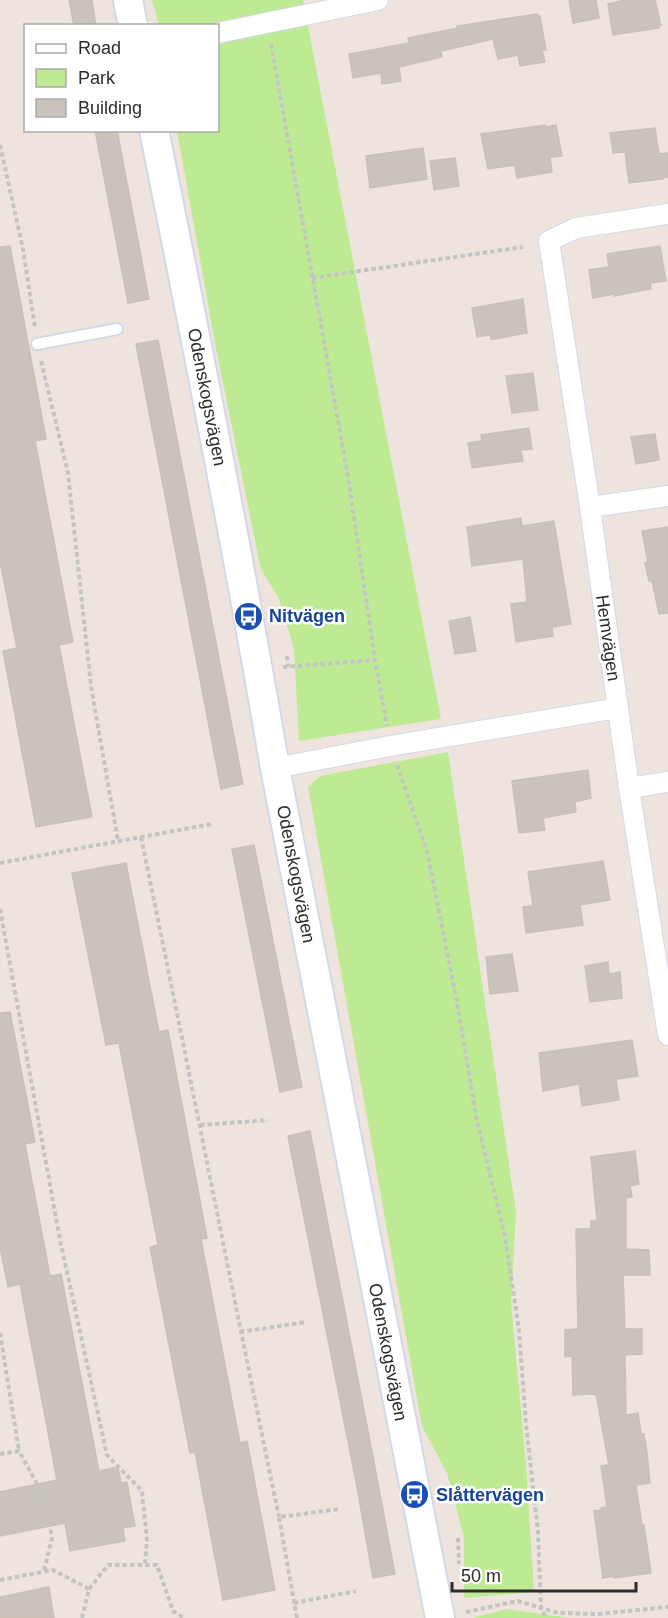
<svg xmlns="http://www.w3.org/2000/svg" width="668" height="1618" font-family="Helvetica,sans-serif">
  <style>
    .green { fill: #beea94 }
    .building { fill: #c9c3bb; stroke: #cac0b6; stroke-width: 1.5 }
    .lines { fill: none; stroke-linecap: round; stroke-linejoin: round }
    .lane-casing { stroke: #d2d8e6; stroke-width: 14 }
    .street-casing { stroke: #d2d8e6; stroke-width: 22 }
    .secondary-casing { stroke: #d2d8e6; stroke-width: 32 }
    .path { stroke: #c4c4c4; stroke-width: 4; stroke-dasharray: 4.5 3; stroke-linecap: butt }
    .lane { stroke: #fff; stroke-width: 10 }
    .street { stroke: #fff; stroke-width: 20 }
    .secondary { stroke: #fff; stroke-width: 28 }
    .labels { text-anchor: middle; stroke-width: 5; stroke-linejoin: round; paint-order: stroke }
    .street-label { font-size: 18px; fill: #2c2c2c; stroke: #fff }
    .transit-label { font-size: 18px; font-weight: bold; fill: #164399; stroke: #fff; text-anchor: start }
  </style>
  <rect width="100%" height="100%" fill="#efe4dd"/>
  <path class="green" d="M152,0h151l138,719 -142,22 -5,-92 -15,-51 -18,-28 -46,-227 -38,-212 41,-1v-104l-59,-1z
    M448,752l68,460 -5,91 15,161 8,128 -70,6v-61l-17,-64 -25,-47 -114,-639 12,-11z
    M507,1609l62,9h-97z"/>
  <path class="building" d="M69,0h23l4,26h-22z
    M569,0h27l3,18 -26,5z
    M625,0h30l6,25 -3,1 1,2 -46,7 -5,-31z
    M537,14v2h3l6,34h-4l3,12 -25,4 -2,-11 -20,4 -5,-20 -52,12 1,6 -43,10 2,14 -19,3 -1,-11 -28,5 -4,-24 60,-11 -1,-5 50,-10 -1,-2z
    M545,125l1,2 10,-2 6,31 -12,1 2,15 -35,6 -2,-13 -27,4 -7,-35z
    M655,128l4,26 9,-1v24l-6,1 1,1 -34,4 -4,-31 -12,1 -3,-20z
    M95,130h22l32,169 -21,4z
    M423,148l4,31 -57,9 -4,-32z
    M455,158l4,28 -25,4 -4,-29z
    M10,246l36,193 -11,2 38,201 -14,3 33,172 -56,10 -33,-176 14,-3 -17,-87v-314z
    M660,246l6,35 -16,2 1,6 -37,7v-2l-21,4 -4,-28 20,-3 -2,-13z
    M523,299l4,34 -32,6h-4l-1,-4 -13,2 -5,-29z
    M158,340l85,444 -22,5 -85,-445z
    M533,373l5,37 -26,3 -6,-37z
    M529,428l3,21 -11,1 2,11 -51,7 -4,-25 14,-2 -1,-6z
    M655,434l4,26 -23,4 -5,-27z
    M521,518l1,8 32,-5 17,103 -19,3 1,9 -37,6 -5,-38 16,-2 -4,-43 -51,7 -5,-39z
    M668,527v86l-9,1 -7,-33h-3l-4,-18 3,-1 -6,-31z
    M470,617l6,34 -21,3 -6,-33z
    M588,770l3,28 -16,4 1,10 -33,6 2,12 -26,3 -7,-52z
    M254,845l48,242 -22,5 -48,-243z
    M603,861l7,39 -30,5 3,20 -57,8 -3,-26 10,-1 -5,-34z
    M126,863l33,169 9,-2 39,208 -6,1 39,204 7,-2 28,149 -52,10 -28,-148 -5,1 -40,-206 8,-2 -39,-202 -13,2 -34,-172z
    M512,954l6,37 -28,3 -4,-37z
    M608,962l1,12 11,-2 2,26 -32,4 -5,-36z
    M10,1012l25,130 -10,2 25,132 11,-2 38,197 19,-4 3,16 6,-1 8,44 -12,2 2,13 -55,10 -5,-28 -65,13v-44l57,-12 -37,-196 -12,3 -8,-40v-234z
    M632,1040l6,36 -22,3 3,21 -37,6 -3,-22 -36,7 -4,-38z
    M310,1131l63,326 22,117 -22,4 -16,-91 -69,-351z
    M635,1151l4,33 -9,2 2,11 -6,1v51l23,1 1,25h-27l2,54h17v25l-17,1 1,60 12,-2 3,21h3l3,19 3,30 -14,2 6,40h2l7,48 -37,5v-2l-11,2 -9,-67 7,-1v-2l6,-1 -6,-41 8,-1 -13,-71 -23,1 -1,-39 -7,1v-27l13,-1 -2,-100h15v-8h6l-6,-64z
    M49,1587l5,31h-54v-21z"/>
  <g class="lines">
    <defs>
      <path id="lane" d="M37,344l80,-15"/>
      <path id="street" d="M218,33l160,-33
        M668,214l-92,14 -27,13 41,266 39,281 39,247
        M590,507l78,-11
        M275,768l115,-22 228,-38
        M629,788l39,-6"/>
      <path id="secondary" d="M128,0l5,26
        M154,130c43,213 85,425 121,638l165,850"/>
    </defs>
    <use href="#lane" class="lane-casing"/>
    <use href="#street" class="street-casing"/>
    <use href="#secondary" class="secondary-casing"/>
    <path class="path" d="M271,44l77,433 27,183 12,66
      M0,145l23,104 12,78
      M312,278l211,-31
      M41,361l27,112 23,213 27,155
      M287,656l1,11
      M283,667l92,-7
      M397,765l30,86 29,146 21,124 28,115 14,94 7,94 12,108 3,76 5,10
      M141,837c47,227 91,454 138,680
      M0,863l212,-39
      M0,909l60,331 47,215 35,36 5,49 -2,25
      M200,1125l68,-5
      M240,1332l66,-10
      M0,1333l19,118
      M0,1454l19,-3 27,49 6,38 -8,33
      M458,1538l1,26
      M0,1580l53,-10 36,19
      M294,1603l62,-12
      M466,1612l52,-11 40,12 39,1 71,-7
      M82,1618l7,-29 19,-24h49l16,46 11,7
      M297,1618l-18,-101 61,-8"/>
    <use href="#lane" class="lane"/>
    <use href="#street" class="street"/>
    <use href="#secondary" class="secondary"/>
  </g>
  <defs>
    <symbol id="bus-disc" viewBox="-11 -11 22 22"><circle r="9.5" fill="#1a4fb4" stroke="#fff"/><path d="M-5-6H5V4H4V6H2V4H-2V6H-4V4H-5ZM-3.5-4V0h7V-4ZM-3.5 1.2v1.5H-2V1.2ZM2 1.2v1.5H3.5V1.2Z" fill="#fff"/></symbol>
  </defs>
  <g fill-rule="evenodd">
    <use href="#bus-disc" x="232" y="600" width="33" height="33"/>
    <use href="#bus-disc" x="398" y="1478" width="33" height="33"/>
  </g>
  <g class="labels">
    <g class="street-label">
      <text transform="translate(207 397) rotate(79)" y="6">Odenskogsvägen</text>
      <text transform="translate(608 638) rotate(82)" y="6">Hemvägen</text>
      <text transform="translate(296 874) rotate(79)" y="6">Odenskogsvägen</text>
      <text transform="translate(388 1352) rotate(79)" y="6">Odenskogsvägen</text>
    </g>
    <g class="transit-label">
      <text x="269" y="622">Nitvägen</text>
      <text x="436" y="1501">Slåttervägen</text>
    </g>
  </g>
  <rect x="24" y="24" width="195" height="108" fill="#ffffff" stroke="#ababab" stroke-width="1.5"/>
  <rect x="36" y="44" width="30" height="9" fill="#ffffff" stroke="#ababab" stroke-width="1.5"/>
  <text x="78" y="54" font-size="18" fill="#2c2c2c">Road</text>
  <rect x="36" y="69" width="30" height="18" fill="#beea94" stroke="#ababab" stroke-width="1.5"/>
  <text x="78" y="84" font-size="18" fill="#2c2c2c">Park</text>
  <rect x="36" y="99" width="30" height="18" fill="#c9c3bb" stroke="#ababab" stroke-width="1.5"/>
  <text x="78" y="114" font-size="18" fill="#2c2c2c">Building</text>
  <path d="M452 1582v9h184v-9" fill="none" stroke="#2c2c2c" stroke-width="3"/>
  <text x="461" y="1582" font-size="18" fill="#2c2c2c" stroke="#ffffff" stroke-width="4.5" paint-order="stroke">50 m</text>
</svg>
